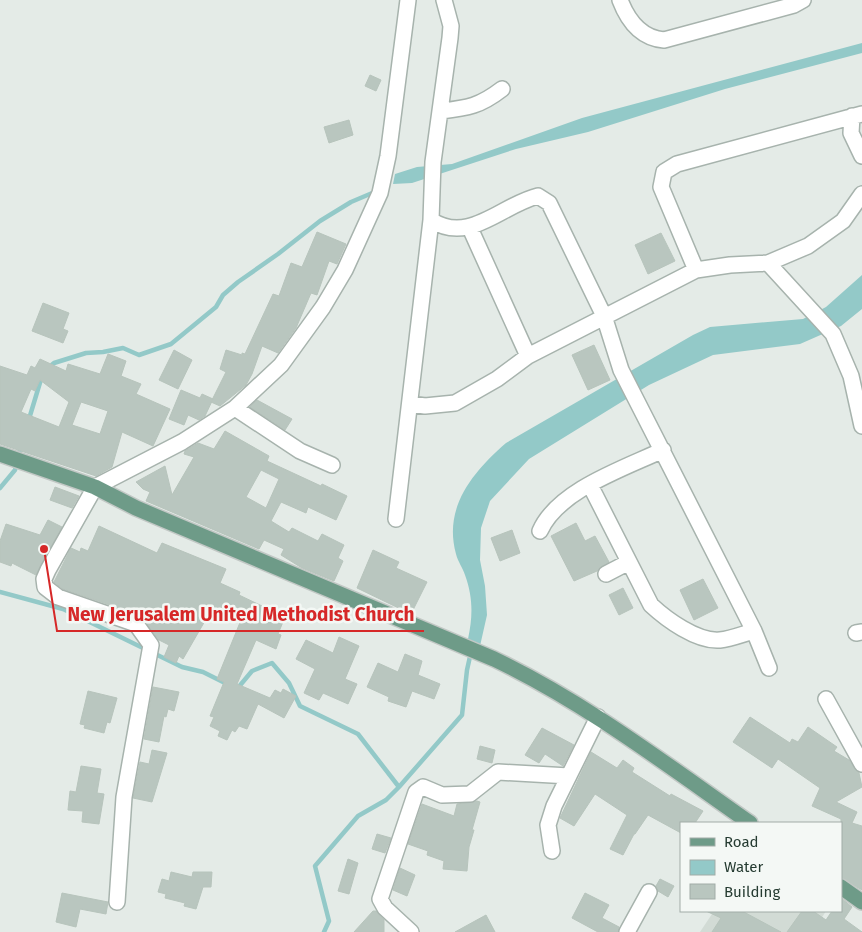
<svg xmlns="http://www.w3.org/2000/svg" width="862" height="932" font-family="'Fira Sans',sans-serif">
  <style>
    .built { fill: #d2dbd5 }
    .water { fill: #93c9c8 }
    .lines { fill: none; stroke-linecap: round; stroke-linejoin: round }
    .stream { stroke: #93c9c8; stroke-width: 4.5 }
    .building { fill: #b9c6bf; stroke: #b7c4bc; fill-rule: evenodd }
    .minor-casing { stroke: #a7b3ad; stroke-width: 18 }
    .major-casing { stroke: #c2c8c5; stroke-width: 18 }
    .minor { stroke: #fff; stroke-width: 15 }
    .major { stroke: #6e9b88; stroke-width: 15 }
    .leader { fill: none; stroke: #d62828; stroke-width: 2 }
    .callout-dot { fill: #d62828; stroke: #f4f8f5; stroke-width: 2 }
    .callout-label { font-size: 19px; text-anchor: middle; font-weight: bold; fill: #d62828; stroke: #f4f8f5; stroke-width: 5; stroke-linejoin: round; paint-order: stroke }
  </style>
  <rect width="100%" height="100%" fill="#e4ebe7"/>
  <path class="built" d="M714,911h112l-13,21h-113z"/>
  <path class="water" d="M862,43v10l-137,36 -137,43 -72,17 -104,34 -19,1 2,-10 22,-7 35,-3 130,-46z
    M862,275v34l-21,17 -41,18 -87,11 -64,30 -120,74 -39,42 -9,27 -1,32 5,26 2,29 -7,31 -12,-7c5,-23 5,-42 -3,-64 -2,-7 -7,-13 -9,-21 -13,-47 17,-82 50,-111l187,-108 17,-8 93,-8 23,-12z"/>
  <g class="lines">
    <path class="stream" d="M48,368l6,-5 32,-10 17,-1 20,-4 16,7 32,-11 45,-37 7,-12 15,-13 40,-28 42,-33 31,-19 26,-11
      M29,419l13,-43
      M0,488l15,-18 6,-25
      M0,592l63,17 119,58 21,5 24,12
      M237,689l15,-18 20,-8 17,20 11,23 58,28 41,53
      M324,932l5,-11 -14,-55 43,-50 28,-16 13,-13 63,-72 5,-45 4,-18"/>
  </g>
  <path class="building" d="M370,75l11,5 -5,11 -11,-5z
    M349,120l4,15 -24,8 -5,-16z
    M317,232l29,12 -9,20 -8,-3 -12,34 -6,-2 -15,35 -18,25 -16,-7 -10,28 -6,11 -26,21 -9,-4 15,-30 -6,-3 6,-19 16,5v-2l3,1 28,-60 6,2 12,-33 11,4z
    M661,233l14,28 -27,13 -13,-29z
    M43,303l26,10 -6,16 5,2 -5,12 -31,-12z
    M594,345l16,35 -22,10 -16,-35z
    M174,350l18,10 -14,29 -19,-9z
    M108,354l18,7 -5,15 20,8 -5,10 34,15 -17,37 -31,-14 -10,35 -16,9 -96,-32v-78l27,9 4,-9 4,2 5,-9 26,12 2,-7 32,10zM40,380l29,22 -10,25 -38,-15 10,-23 4,2zM81,402l27,9 -8,23 -28,-9z
    M181,390l19,8 2,-4 11,5 -8,17 -6,4 -11,-5 -4,10 -15,-6z
    M257,400l35,19 -7,11 -35,-23z
    M225,431l44,25 -2,5 54,25 1,-2 25,12 -11,24 -28,-13 -2,6 -25,-11 -10,19 18,11 3,-4 26,13 4,-7 22,11 -6,13 5,3 -9,20 -32,-13 -21,-13 3,-6 -20,-9 -5,9 -113,-48 4,-9 -7,-3 -7,-7 29,-16 7,29 22,-38 -10,-3 1,-3 13,-8 16,6zM261,470l18,9 -13,29 -20,-11z
    M55,487l24,9 -7,12 -22,-8z
    M48,520l14,7 -26,48 -24,-12 -1,3 -11,-4v-21l6,-17 34,11z
    M576,523l9,18 10,-5 14,26 -12,9 -23,10 -23,-45z
    M99,526l58,27 5,-10 64,26 -6,14 20,9 -1,3 46,22 -7,17 3,1 -5,14 -20,-9 -19,44 33,14 5,-8 6,3 2,-4 13,7 -12,22 -26,-14 -11,25 -8,-3 -4,6 -3,-2 -5,10 -9,-4 2,-5 -10,-5 4,-9 -4,-1 14,-34 -7,-3 24,-59 -28,-13 -30,52 -4,-3 -3,7 -12,-6 5,-12 -10,-5 -19,-25 -77,-26 -9,-7 17,-34 9,4 1,-4 7,3z
    M512,530l8,23 -20,8 -9,-23z
    M373,550l26,12 -3,6 31,14 -16,32 -54,-26z
    M703,579l15,29 -24,12 -14,-30z
    M623,588l10,20 -14,7 -10,-20z
    M339,637l20,9 -14,33 12,5 -9,20 -25,-11 -4,7 -15,-7 11,-24 -19,-10 10,-19 27,13z
    M405,654l17,7 -4,14 22,9 -6,15 -22,-8 -6,16 -18,-6 1,-4 -22,-10 11,-24 20,9z
    M153,687l26,5 -5,19 -6,-2 -2,8 -2,-1 -5,26 -15,-3z
    M88,691l29,7 -7,25 -3,-1 -3,11 -20,-5 1,-3 -5,-1z
    M750,717l40,26 2,-4 6,3 10,-15 29,20 -3,4 15,9 10,13 3,14 -26,15 21,10 -5,11 10,3v64l-21,-12v-59l-29,-13 8,-18 -42,-29 -6,9 -39,-26z
    M542,728l32,17 -11,21 -18,-12 -6,9 -14,-8z
    M480,746l15,4 -3,13 -15,-4z
    M152,750l15,3 -15,49 -19,-4 7,-36 9,2z
    M591,752l26,16 6,-8 11,8 -2,4 38,24 1,-2 32,17 -8,12h-14v10l-33,-18 -13,19h-1l-11,21 -13,-6 17,-34 -32,-21 -21,32 -14,-8z
    M81,766l20,3 -4,24 7,1 -5,30 -17,-2 1,-11 -15,-1 2,-19 6,1z
    M477,801l3,1 -8,28h2l-5,17 -2,24 -24,-2 1,-8 -17,-6 1,-4 -20,-7 14,-40 32,12 3,-12z
    M377,834l14,4 -6,15 -13,-4z
    M348,859l10,4 -9,31 -11,-3z
    M400,868l15,7 -8,21 -14,-6z
    M171,872l21,5 1,-5h19l-1,15h-8l-7,22 -12,-3 1,-3 -20,-5 1,-4 -8,-2 4,-13 7,2z
    M660,879l14,7 -6,11 -10,-6 -2,-5z
    M62,893l46,9 -2,12 -26,-5 -4,18 -20,-5z
    M585,893l24,12 -7,13 17,9 -1,5h-20l-26,-14z
    M841,898l11,9 -8,12 18,13h-75l15,-21h11l13,9 6,-9h9z
    M373,911h3l8,9v12h-30z
    M706,911h36l39,21h-69l9,-14z
    M486,915l9,17h-40l20,-11z"/>
  <g class="lines">
    <defs>
      <path id="minor" d="M620,0c8,21 21,38 44,40l130,-35 9,-5
        M441,111c27,-3 39,-5 61,-22
        M852,116l-1,17 11,23
        M431,220c38,25 70,-15 107,-24l11,7 55,113 17,54 133,261 15,37
        M470,228l58,128
        M768,263l65,71 18,42 11,50
        M696,270l-35,-83 3,-15 13,-8 185,-50
        M411,404l14,2 30,-3 42,-24 31,-23 168,-86 34,-5 38,-2 40,-17 35,-25 19,-27
        M235,408l65,43 32,14
        M590,485l61,120c15,14 46,37 69,35 11,-1 23,-6 34,-9
        M396,519l35,-299 2,-58 17,-124 1,-12 -7,-26
        M540,531c18,-41 85,-63 123,-81
        M606,574l23,-12
        M856,633l6,-1
        M826,699l36,65
        M552,851l-4,-26 6,-19 44,-89
        M117,902l7,-105 27,-152 -15,-21 -78,-27 -13,-10 -1,-8 4,-9 47,-83 87,-45 53,-34 46,-43 42,-58 22,-37 35,-77 8,-37 20,-156
        M411,932l-26,-24 -5,-9 36,-107 7,-5 19,8 28,-1 28,-22 71,4
        M627,932l22,-40"/>
      <path id="major" d="M0,454l95,33 41,21 358,151c92,44 173,106 256,164
        M841,887l21,15"/>
    </defs>
    <use href="#minor" class="minor-casing"/>
    <use href="#major" class="major-casing"/>
    <use href="#minor" class="minor"/>
    <use href="#major" class="major"/>
  </g>
  <path class="leader" d="M44 549L57 631H424"/>
  <circle class="callout-dot" cx="44" cy="549" r="5"/>
  <g class="callout-label">
    <text x="241" y="621">New Jerusalem United Methodist Church</text>
  </g>
  <rect x="680" y="822" width="162" height="90" fill="#f4f8f5" stroke="#a1aca7"/>
  <rect x="690" y="838" width="25" height="8" fill="#6e9b88" stroke="#a1aca7"/>
  <text x="724" y="847" font-size="15" fill="#253b31">Road</text>
  <rect x="690" y="860" width="25" height="15" fill="#93c9c8" stroke="#a1aca7"/>
  <text x="724" y="872" font-size="15" fill="#253b31">Water</text>
  <rect x="690" y="884" width="25" height="15" fill="#b9c6bf" stroke="#a1aca7"/>
  <text x="724" y="897" font-size="15" fill="#253b31">Building</text>
</svg>
